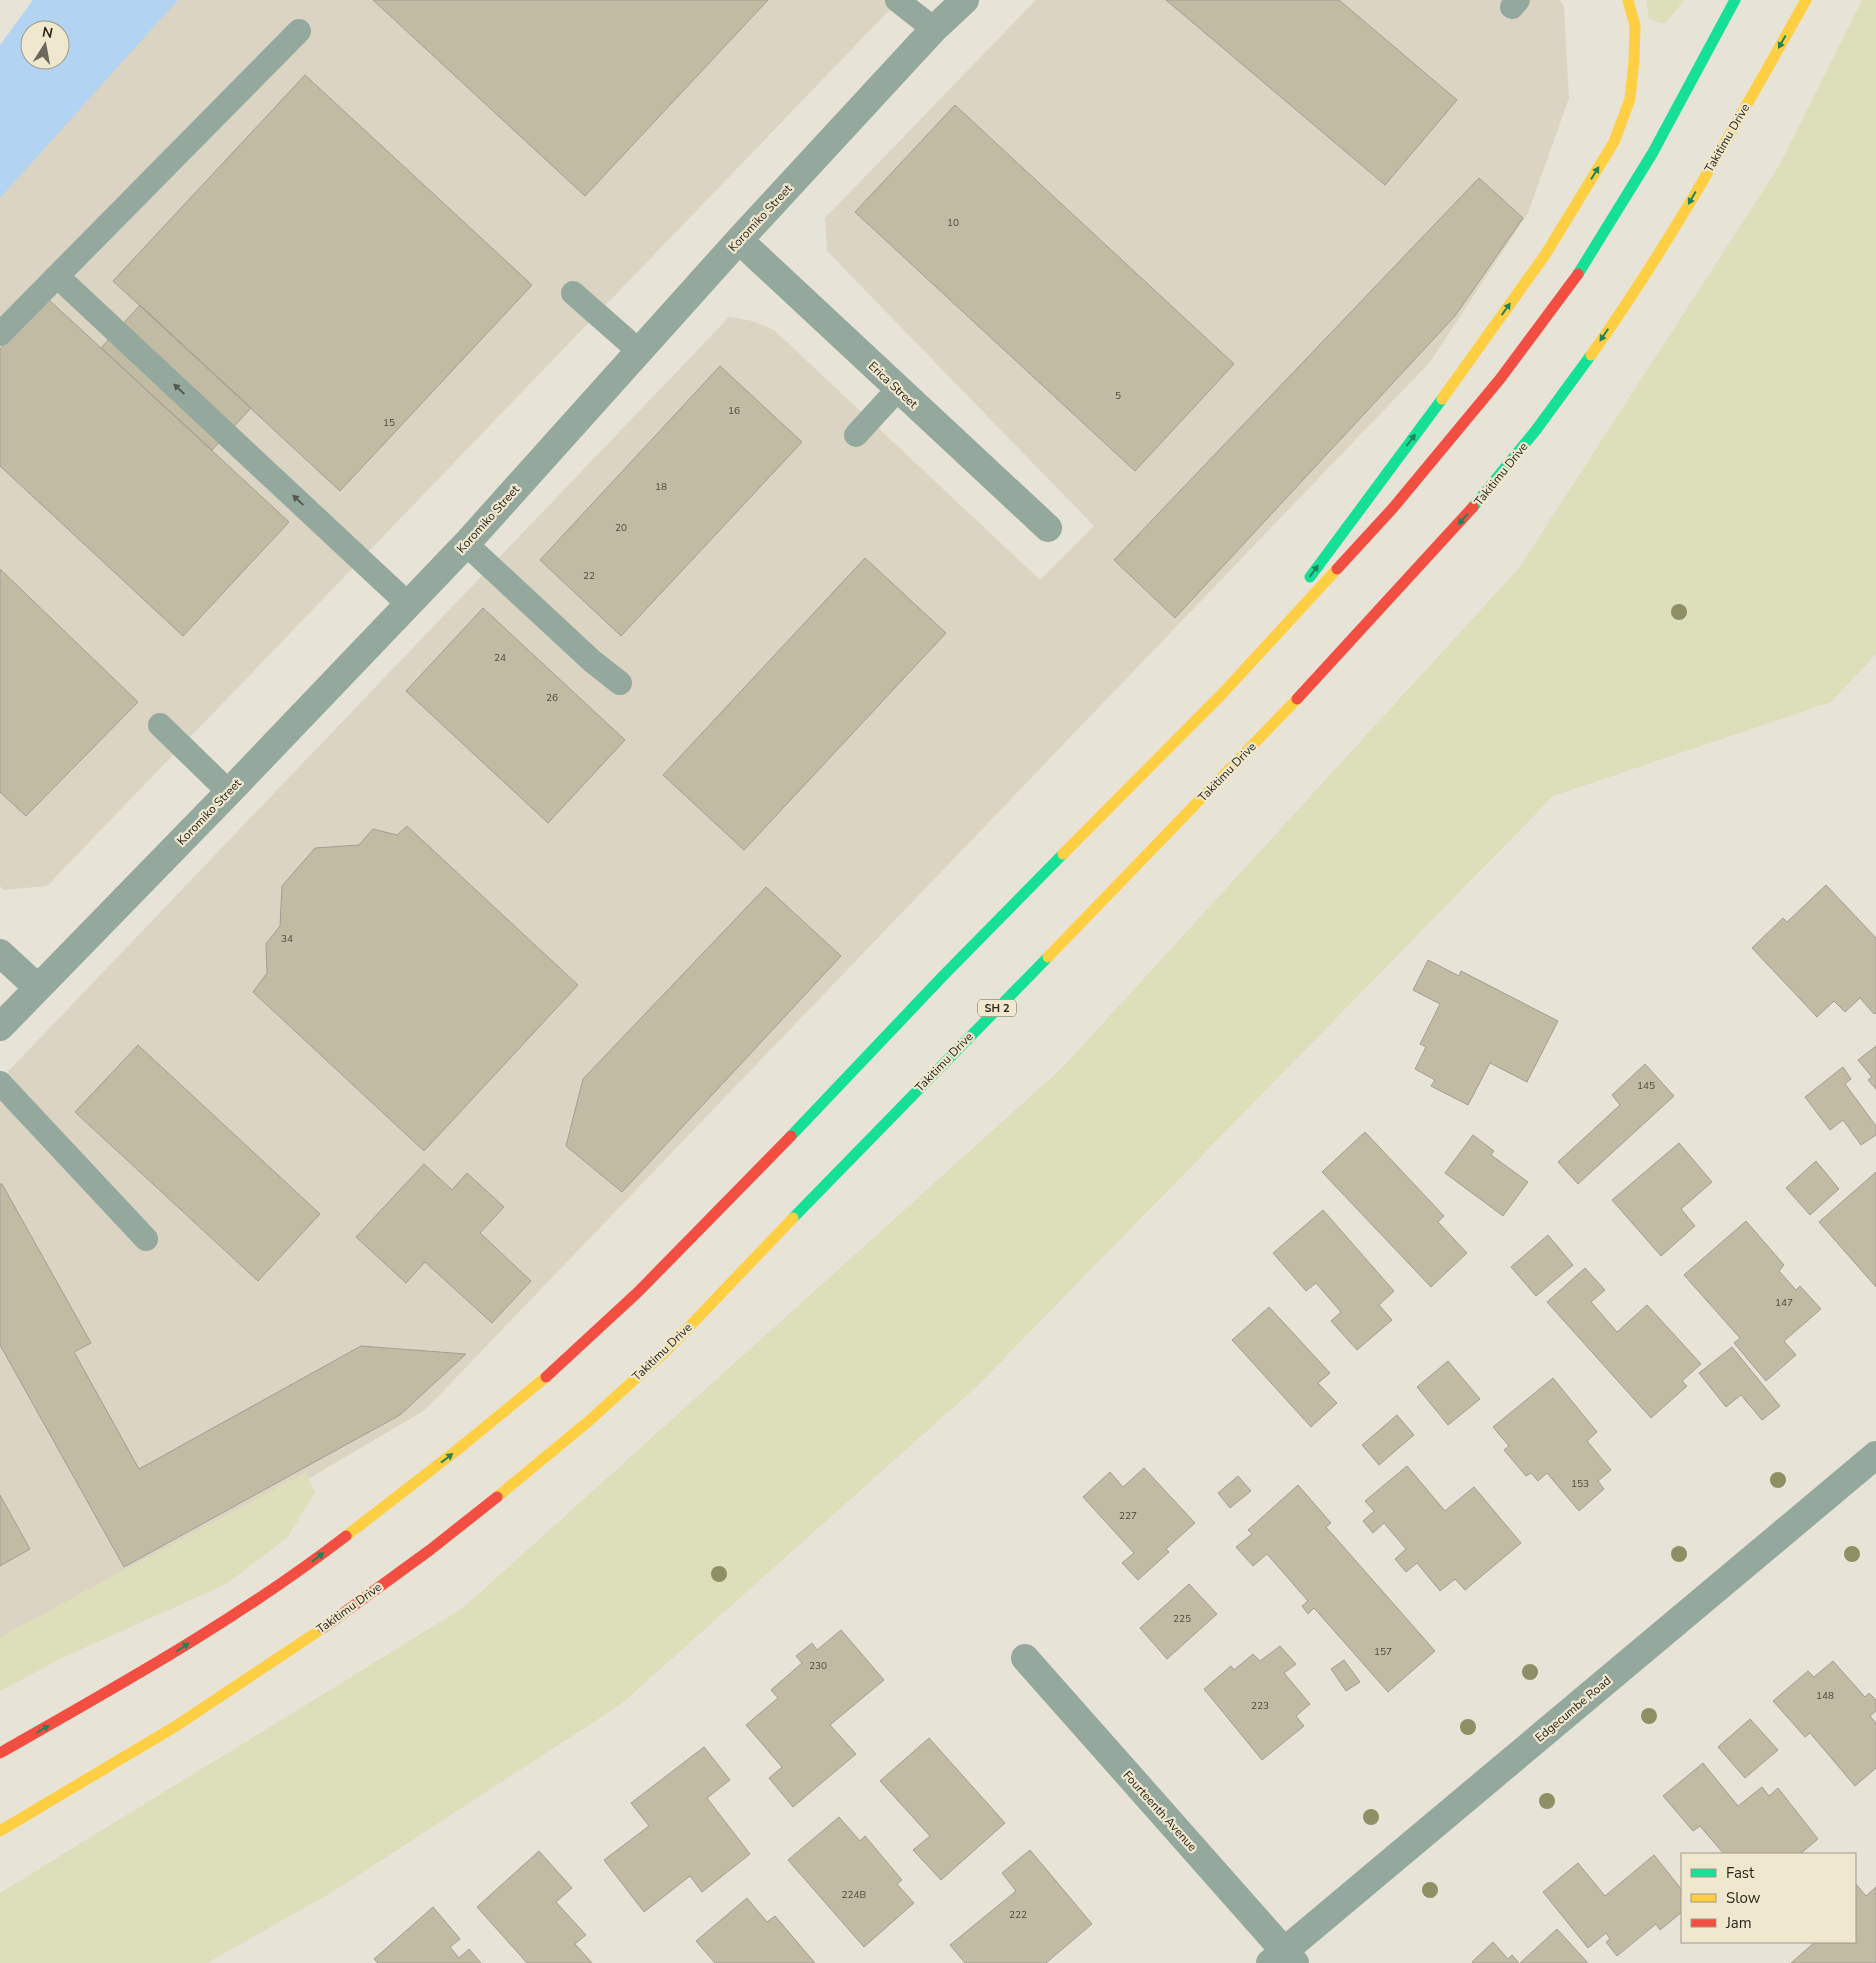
<svg xmlns="http://www.w3.org/2000/svg" width="1876" height="1963" font-family="'Nunito Sans',sans-serif">
  <style>
    .industrial { fill: #dbd4c3 }
    .green { fill: #dddeba }
    .water { fill: #b2d3f2; fill-rule: evenodd }
    .building { fill: #c1bba4; stroke: #a29e94 }
    .lines { fill: none; stroke-linecap: round; stroke-linejoin: round }
    .lane { stroke: #95a89e; stroke-width: 24 }
    .street { stroke: #95a89e; stroke-width: 28 }
    .fast { stroke: #16e098; stroke-width: 11 }
    .slow { stroke: #ffcf43; stroke-width: 11 }
    .jam { stroke: #f24e42; stroke-width: 11 }
    .tree { fill: #8f8f65 }
    .oneway { fill: #20835a }
    .oneway2 { fill: #545a50 }
    .labels { text-anchor: middle; stroke-width: 4.5; stroke-linejoin: round; paint-order: stroke }
    .number-label { font-size: 10px; fill: #4f4b3e }
    .shield { fill: #efe7ce; stroke: #646051; stroke-width: 1 }
    .shield-label { font-size: 11px; font-weight: bold; fill: #29261c }
    .street-label { font-size: 12px; fill: #29261c; stroke: #efe7ce }
  </style>
  <rect width="100%" height="100%" fill="#e7e3d6"/>
  <path class="industrial" d="M167,0h732l-852,886 -44,4 -3,-4v-697z
    M1036,0h524l4,7 5,91 -41,115 -98,149 -1005,1048 -425,251v-581l729,-763 24,4 21,9 266,250 54,-54 -267,-275 -2,-33z"/>
  <path class="green" d="M1646,0h38l-19,24 -16,-5z
    M1862,0h14v654l-45,48 -278,94 -577,591 -355,317 -287,187 -127,72h-207v-70l463,-285 600,-541 456,-499 260,-402z
    M306,1472l9,20 -28,46 -61,46 -162,73 -64,34v-54z"/>
  <path class="water" d="M33,0h145l-178,198v-153zM30,30h30v30h-30z"/>
  <path class="building" d="M373,0h395l-183,196z
    M1166,0h173l118,100 -72,85z
    M305,75l227,210 -192,206 -227,-210z
    M955,105l279,259 -99,107 -280,-259z
    M1479,178l44,40 -68,98 -280,302 -61,-58z
    M47,298l242,224 -106,114 -183,-170v-117z
    M140,305l111,103 -39,42 -111,-102z
    M720,366l82,76 -181,194 -81,-76z
    M865,558l81,75 -202,217 -81,-75z
    M0,569l138,133 -112,114 -26,-24z
    M483,608l142,132 -77,83 -142,-132z
    M407,826l171,159 -154,166 -171,-159 14,-19 -1,-29 14,-18 2,-40 33,-38 44,-3 14,-16 24,6z
    M1826,885l50,53v75l-2,1 -14,-16 -15,14 -11,-11 -17,16 -65,-69 31,-30 4,4z
    M766,887l75,69 -219,236 -56,-46 17,-67z
    M1428,960l31,16 2,-5 97,50 -31,61 -37,-19 -22,42 -37,-19 4,-6 -20,-11 11,-22 -6,-3 20,-40 -27,-14z
    M138,1045l182,169 -62,67 -183,-169z
    M1876,1046v43l-8,-9 4,-3 -14,-17z
    M1645,1064l29,32 -96,88 -20,-22 62,-57 -8,-10z
    M1843,1067l8,12 -6,5 31,42v9l-15,10 -18,-25 -13,10 -25,-33z
    M1365,1132l79,84 -6,6 29,31 -36,34 -109,-115z
    M1473,1135l21,16 -3,4 37,27 -25,34 -58,-43z
    M1679,1143l33,39 -31,27 14,17 -34,30 -49,-56z
    M1816,1161l23,28 -29,26 -24,-27z
    M424,1164l28,26 15,-17 37,34 -24,26 51,48 -39,42 -67,-61 -19,21 -50,-46z
    M1876,1172v115l-57,-65z
    M0,1184h2l89,159 -17,9 65,117 222,-123 105,8 -66,61 -276,152 -124,-222z
    M1323,1210l71,81 -15,14 13,15 -35,30 -26,-29 10,-9 -25,-29 -10,8 -33,-38z
    M1746,1221l38,44 -5,6 17,19 4,-4 21,23 -37,32 12,14 -30,26 -32,-38 6,-5 -56,-63z
    M1548,1235l25,30 -37,31 -25,-29z
    M1585,1268l20,22 -14,12 26,30 30,-27 54,59 -19,17 5,5 -36,32 -104,-116z
    M1269,1307l61,66 -12,10 19,20 -26,24 -79,-87z
    M1732,1347l48,59 -18,14 -21,-25 -15,12 -27,-34z
    M1448,1361l32,38 -32,26 -31,-38z
    M1553,1378l44,54 -10,9 24,29 -13,11 6,8 -25,22 -32,-38 -9,8 -7,-8 -5,3 -22,-26 5,-4 -16,-19z
    M1397,1415l17,20 -35,30 -17,-20z
    M1407,1466l38,45 29,-24 47,56 -56,47 -10,-11 -15,12 -23,-28 -11,9 -11,-13 11,-10 -22,-26 -11,10 -10,-12 11,-10 -9,-10z
    M1144,1468l51,55 -29,26 3,3 -31,28 -16,-17 12,-10 -51,-56 27,-25 13,15z
    M1238,1476l13,15 -21,17 -12,-15z
    M1298,1485l33,38 -5,4 109,124 -47,41 -74,-84 -6,6 -6,-8 6,-5 -41,-47 -14,12 -17,-19 16,-13 -4,-4z
    M0,1495l30,54 -30,17z
    M1189,1584l28,30 -50,45 -27,-31z
    M841,1630l43,50 -54,45 26,29 -63,53 -24,-29 13,-11 -36,-42 32,-27 -7,-8 31,-27 -6,-7 16,-13 5,7z
    M1280,1646l16,18 -12,9 26,31 -14,12 8,10 -42,34 -58,-71 27,-23 3,4 19,-16 7,7z
    M1344,1660l16,22 -14,9 -15,-22z
    M1833,1661l32,36 4,-4 7,7v11l-6,5 6,7v45l-21,18 -45,-53 -5,4 -32,-36 35,-30 6,6z
    M1750,1719l28,31 -33,28 -27,-31z
    M929,1738l76,85 -64,57 -28,-30 17,-14 -50,-55z
    M704,1747l26,33 -23,18 43,56 -48,38 -12,-16 -46,36 -40,-52 45,-34 -18,-23z
    M1703,1763l35,43 24,-19 7,9 9,-8 40,51 -18,15h-76l-24,-28 -7,5 -30,-35z
    M839,1817l21,24 5,-5 37,44 -5,4 17,19 -50,44 -76,-87z
    M1030,1850l62,74 -46,39h-81l-15,-18 66,-54 -14,-18z
    M539,1851l33,37 -16,14 30,33 -11,9 17,19h-65l-50,-56z
    M1654,1855l28,35v22l-22,18 -4,-6 -39,32 -11,-14 4,-3 -4,-6 -18,15 -45,-56 35,-29 27,33z
    M1855,1883l11,13 10,-9v76h-85l24,-21h40z
    M747,1898l20,24 8,-6 40,47h-100l-19,-22z
    M433,1907l27,32 -10,8 9,11 10,-9 12,14h-103l-4,-4z
    M1557,1929l31,34h-68z
    M1493,1942l15,17 4,-4 7,8h-45l-2,-1z"/>
  <g class="lines">
    <path class="lane" d="M897,0l37,29
      M1512,7l6,-7
      M57,276l351,328
      M573,293l66,58
      M0,334l299,-303
      M856,435l42,-46
      M466,544l126,117 28,22
      M160,725l69,67
      M0,1083l146,156"/>
    <path class="street" d="M739,240l309,288
      M0,953l38,35
      M0,1027l229,-235 237,-248 273,-304 195,-211 31,-29
      M1025,1658l270,305
      M1270,1963l606,-508"/>
    <path class="fast" d="M1578,274l74,-120 83,-154
      M1473,507l63,-77 55,-75
      M1310,577l132,-178
      M791,1136l151,-159 121,-123
      M793,1218l255,-261"/>
    <path class="slow" d="M1591,355c80,-112 147,-235 215,-355
      M1442,399l103,-144 69,-113 16,-43 4,-38 1,-35 -7,-26
      M1063,854l159,-160 115,-125
      M1048,957l249,-258
      M497,1497l93,-77 76,-69 127,-133
      M346,1536l111,-86 89,-73
      M0,1831l176,-105 147,-98"/>
    <path class="jam" d="M1337,569l56,-61 107,-129 78,-105
      M1297,699l176,-192
      M546,1377l92,-85 153,-156
      M323,1628l107,-78 67,-53
      M0,1753c119,-68 237,-133 346,-217"/>
  </g>
  <g class="tree">
    <circle cx="1679" cy="612" r="8"/>
    <circle cx="1778" cy="1480" r="8"/>
    <circle cx="1679" cy="1554" r="8"/>
    <circle cx="1852" cy="1554" r="8"/>
    <circle cx="719" cy="1574" r="8"/>
    <circle cx="1530" cy="1672" r="8"/>
    <circle cx="1649" cy="1716" r="8"/>
    <circle cx="1468" cy="1727" r="8"/>
    <circle cx="1547" cy="1801" r="8"/>
    <circle cx="1371" cy="1817" r="8"/>
    <circle cx="1430" cy="1890" r="8"/>
  </g>
  <defs><path id="oneway-solid" d="M-6-.8H1V-3.2L6.5 0L1 3.2V.8H-6Z" transform="scale(1.25)"/></defs>
  <g class="oneway">
    <use href="#oneway-solid" transform="translate(1782 42) rotate(119)"/>
    <use href="#oneway-solid" transform="translate(1595 173) rotate(-58)"/>
    <use href="#oneway-solid" transform="translate(1692 198) rotate(120)"/>
    <use href="#oneway-solid" transform="translate(1506 309) rotate(-54)"/>
    <use href="#oneway-solid" transform="translate(1604 335) rotate(124)"/>
    <use href="#oneway-solid" transform="translate(1411 440) rotate(-53)"/>
    <use href="#oneway-solid" transform="translate(1463 519) rotate(131)"/>
    <use href="#oneway-solid" transform="translate(1314 571) rotate(-53)"/>
    <use href="#oneway-solid" transform="translate(447 1458) rotate(-38)"/>
    <use href="#oneway-solid" transform="translate(318 1557) rotate(-38)"/>
    <use href="#oneway-solid" transform="translate(183 1647) rotate(-33)"/>
    <use href="#oneway-solid" transform="translate(43 1729) rotate(-30)"/>
  </g>
  <g class="oneway2">
    <use href="#oneway-solid" transform="translate(179 389) rotate(-137)"/>
    <use href="#oneway-solid" transform="translate(298 500) rotate(-137)"/>
  </g>
  <g class="labels">
    <g class="number-label">
      <text x="953" y="226">10</text>
      <text x="1118" y="399">5</text>
      <text x="734" y="414">16</text>
      <text x="389" y="426">15</text>
      <text x="661" y="490">18</text>
      <text x="621" y="531">20</text>
      <text x="589" y="579">22</text>
      <text x="500" y="661">24</text>
      <text x="552" y="701">26</text>
      <text x="287" y="942">34</text>
      <text x="1646" y="1089">145</text>
      <text x="1784" y="1306">147</text>
      <text x="1580" y="1487">153</text>
      <text x="1128" y="1519">227</text>
      <text x="1182" y="1622">225</text>
      <text x="1383" y="1655">157</text>
      <text x="818" y="1669">230</text>
      <text x="1825" y="1699">148</text>
      <text x="1260" y="1709">223</text>
      <text x="854" y="1898">224B</text>
      <text x="1018" y="1918">222</text>
    </g>
    <rect class="shield" x="978" y="999.5" width="38" height="17" rx="4"/>
    <g class="shield-label">
      <text x="997" y="1012">SH 2</text>
    </g>
    <g class="street-label">
      <text transform="translate(1727 138) rotate(-60)" y="4">Takitimu Drive</text>
      <text transform="translate(760 218) rotate(-47)" y="4">Koromiko Street</text>
      <text transform="translate(893 385) rotate(43)" y="4">Erica Street</text>
      <text transform="translate(1501 474) rotate(-51)" y="4">Takitimu Drive</text>
      <text transform="translate(488 519) rotate(-48)" y="4">Koromiko Street</text>
      <text transform="translate(1227 772) rotate(-46)" y="4">Takitimu Drive</text>
      <text transform="translate(209 812) rotate(-46)" y="4">Koromiko Street</text>
      <text transform="translate(944 1062) rotate(-46)" y="4">Takitimu Drive</text>
      <text transform="translate(662 1352) rotate(-44)" y="4">Takitimu Drive</text>
      <text transform="translate(349 1608) rotate(-36)" y="4">Takitimu Drive</text>
      <text transform="translate(1573 1709) rotate(-40)" y="4">Edgecumbe Road</text>
      <text transform="translate(1160 1811) rotate(48)" y="4">Fourteenth Avenue</text>
    </g>
  </g>
  <rect x="1681" y="1853" width="175" height="90" fill="#efe7ce" stroke="#a09a87"/>
  <rect x="1691" y="1869" width="25" height="8" fill="#16e098" stroke="#a09a87"/>
  <text x="1726" y="1878" font-size="15" fill="#29261c">Fast</text>
  <rect x="1691" y="1894" width="25" height="8" fill="#ffcf43" stroke="#a09a87"/>
  <text x="1726" y="1903" font-size="15" fill="#29261c">Slow</text>
  <rect x="1691" y="1919" width="25" height="8" fill="#f24e42" stroke="#a09a87"/>
  <text x="1726" y="1928" font-size="15" fill="#29261c">Jam</text>
  <g transform="translate(45 45) rotate(11)"><circle r="24" fill="#efe7ce" stroke="#a09a87"/>
  <path d="M0-4L9 19L0 12L-9 19Z" fill="#6c685d"/>
  <text y="-8" font-size="14" font-weight="bold" text-anchor="middle" fill="#29261c">N</text>
  </g>
</svg>
